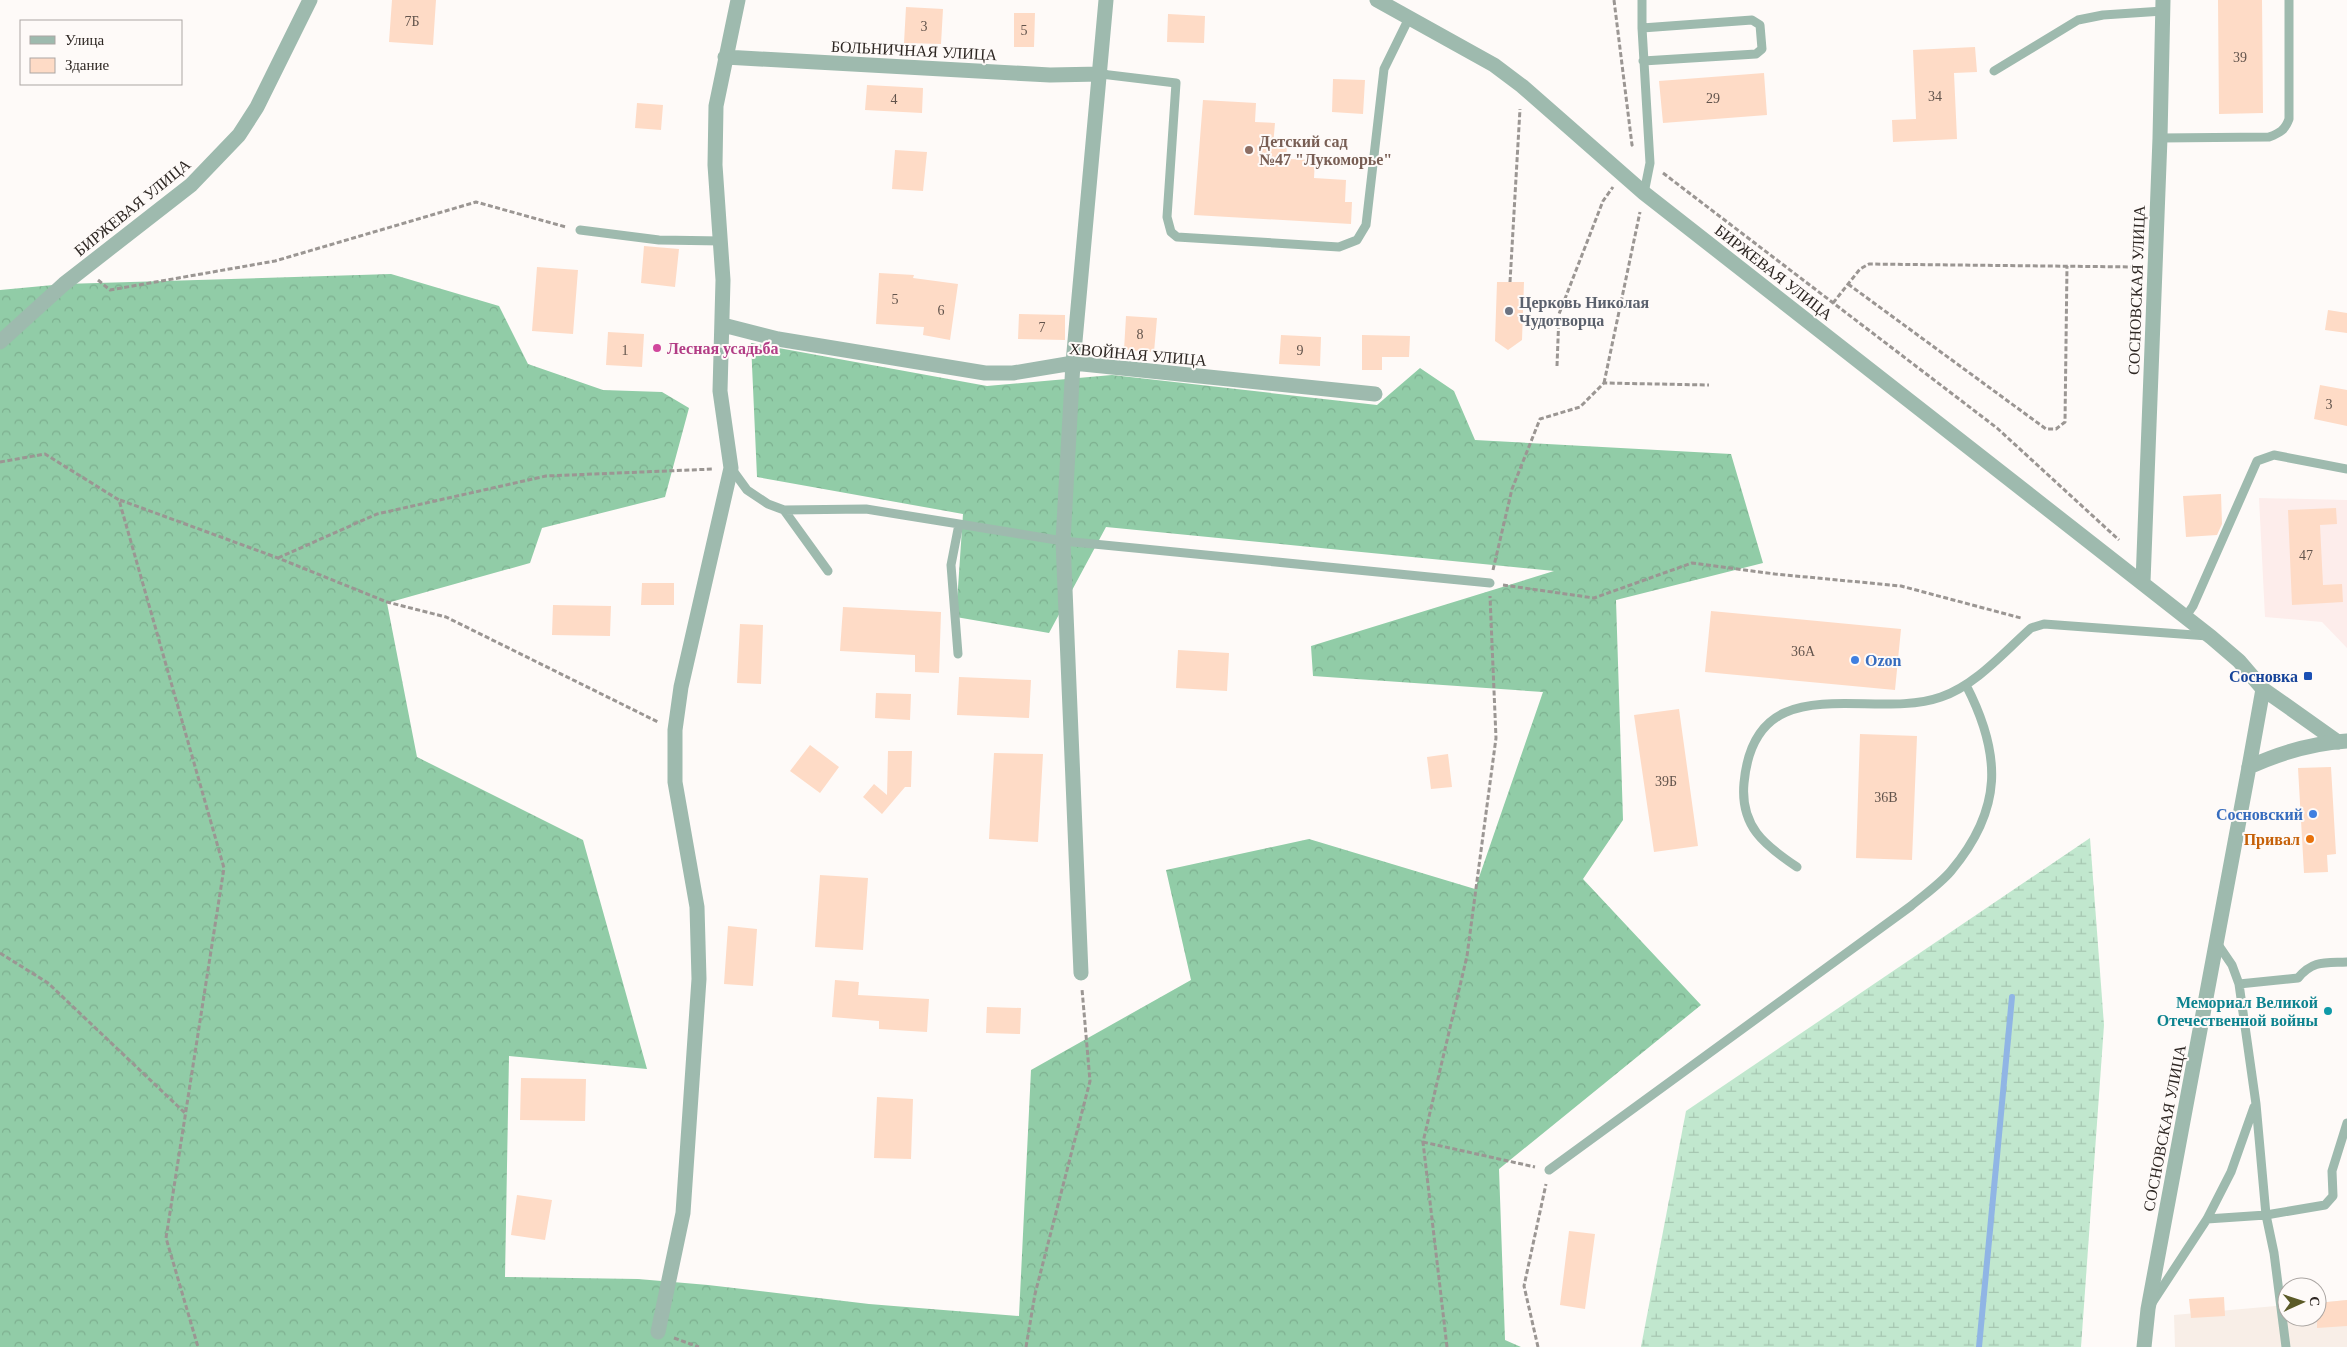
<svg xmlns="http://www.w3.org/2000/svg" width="2347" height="1347" font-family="'Times New Roman',serif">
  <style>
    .built { fill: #f8eee7 }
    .education { fill: #fdedeb }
    .forest { fill: url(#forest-crowns) }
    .wetland { fill: url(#wetland-marsh) }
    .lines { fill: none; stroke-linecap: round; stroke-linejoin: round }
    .stream { stroke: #90b5e5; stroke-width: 6 }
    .building { fill: #fedbc6 }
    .path { stroke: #9b9693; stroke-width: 3; stroke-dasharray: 5 2.5; stroke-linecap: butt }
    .service { stroke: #9ebaae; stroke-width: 9 }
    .minor { stroke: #9ebaae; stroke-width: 15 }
    .tertiary { stroke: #9ebaae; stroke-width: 15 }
    .education-dot { fill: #8d6e63; stroke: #fefaf8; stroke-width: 2 }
    .worship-dot { fill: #6b7280; stroke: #fefaf8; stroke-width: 2 }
    .hotel-dot { fill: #d1479c; stroke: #fefaf8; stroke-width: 2 }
    .shop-dot { fill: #3f7fe0; stroke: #fefaf8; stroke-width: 2 }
    .transit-dot { fill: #1a4fb4; stroke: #fefaf8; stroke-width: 2 }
    .food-dot { fill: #e8710a; stroke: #fefaf8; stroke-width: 2 }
    .culture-dot { fill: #0f9aa8; stroke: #fefaf8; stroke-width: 2 }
    .labels { text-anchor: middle; stroke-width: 4; stroke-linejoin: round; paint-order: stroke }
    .number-label { font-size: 14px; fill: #62544c }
    .street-label { font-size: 16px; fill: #2e2723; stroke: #fefaf8 }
    .education-label { font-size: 16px; font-weight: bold; fill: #785e54; stroke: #fefaf8; text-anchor: start }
    .worship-label { font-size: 16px; font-weight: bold; fill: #5b616d; stroke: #fefaf8; text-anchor: start }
    .hotel-label { font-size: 16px; font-weight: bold; fill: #b23c85; stroke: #fefaf8; text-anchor: start }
    .shop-label { font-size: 16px; font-weight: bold; fill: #366cbe; stroke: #fefaf8; text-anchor: start }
    .transit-label { font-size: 16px; font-weight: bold; fill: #164399; stroke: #fefaf8; text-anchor: end }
    .food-label { font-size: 16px; font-weight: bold; fill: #c56008; stroke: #fefaf8; text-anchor: end }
    .culture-label { font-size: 16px; font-weight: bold; fill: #0d838f; stroke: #fefaf8; text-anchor: end }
  </style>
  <defs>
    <pattern id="forest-crowns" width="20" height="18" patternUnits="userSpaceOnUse" patternTransform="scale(1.25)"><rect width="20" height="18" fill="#91cca7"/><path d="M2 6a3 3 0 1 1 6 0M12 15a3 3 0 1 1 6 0" fill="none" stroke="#7daf8f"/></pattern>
    <pattern id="wetland-marsh" width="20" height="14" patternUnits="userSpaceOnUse" patternTransform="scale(1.25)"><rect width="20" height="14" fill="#c1e7ce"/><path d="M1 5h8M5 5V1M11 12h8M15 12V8" fill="none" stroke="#a6c6b1"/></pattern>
  </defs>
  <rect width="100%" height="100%" fill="#fefaf8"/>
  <path class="built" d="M2347,1300v47h-172l-1,-32 113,-10v12h30v-14z"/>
  <path class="education" d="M2259,498l88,2v148l-25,-26 -57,-5z"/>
  <path class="forest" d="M391,274l108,32 29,58 75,26 59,2 27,16 -24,89 -123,31 -12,35 -143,40 30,154 166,83 64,229 -138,-13 -4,221 133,2 70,6 161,19 150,12 12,-246 160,-90 -25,-110 143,-31 166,50 68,-197 -230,-16 -2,-30 243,-75 -448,-44 -57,106 -93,-16 7,-103 -206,-37 -6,-134 236,43 125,-11 265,30 43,-37 34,23 21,49 256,14 32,109 -147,37 7,220 -40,59 118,126 -202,164 6,171 16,7h-1521v-1057l64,-6z"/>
  <path class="wetland" d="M2090,838l14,187 -23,322h-440l45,-236z"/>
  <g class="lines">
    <path class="stream" d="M1979,1347l33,-350"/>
  </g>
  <path class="building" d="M392,0h44l-3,45 -44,-3z
    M2218,0h44l1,113 -44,1z
    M906,7l37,2 -2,35 -37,-1z
    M1014,13h21l-1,34h-20z
    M1168,14l37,2 -1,27 -37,-1z
    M1975,47l2,25 -23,1 3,66 -64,3 -1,-22 24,-1 -3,-69z
    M1764,73l3,42 -104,8 -4,-42z
    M1333,79l32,1 -2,34 -31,-2z
    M867,85l56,3 -1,25 -57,-3z
    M1203,100l53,3 -1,19 20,1 -2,23h14l-1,13 29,1 -1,18 32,2 -1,22h7l-1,22 -157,-9z
    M637,103l26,2 -2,25 -26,-2z
    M895,150l32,2 -4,39 -31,-2z
    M644,246l35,3 -4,38 -34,-4z
    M537,267l41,3 -5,64 -41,-3z
    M879,273l35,2 -1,3 45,6 -8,56 -27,-5 1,-8 -48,-3z
    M1497,282h27l-2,58 -14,10 -13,-9z
    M2328,310l19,3v20l-22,-3z
    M1019,314l46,1v25l-47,-1z
    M1126,316l31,2 -3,34 -30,-2z
    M608,332l36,2 -2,33 -36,-2z
    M1281,335l40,2 -1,29 -41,-2z
    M1362,335l48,1 -1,21h-27v13h-20z
    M2320,385l27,5v36l-33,-7z
    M2221,494l1,30 -5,11 -31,2 -3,-41z
    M2336,508l1,16 -17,1 3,60 19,-1 1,18 -51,3 -4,-95z
    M642,583h32v22h-33z
    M553,605l58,1 -1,30 -58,-1z
    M843,607l98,5 -2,61 -24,-1v-17l-75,-4z
    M1711,611l190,18 -6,61 -190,-18z
    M740,624l23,1 -2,59 -24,-1z
    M1178,650l51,3 -2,38 -51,-3z
    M959,677l72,3 -2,38 -72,-3z
    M876,693l35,1 -1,26 -35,-2z
    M1679,709l19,137 -44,6 -20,-137z
    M1860,734l57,2 -5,124 -56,-2z
    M810,745l29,22 -19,26 -30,-22z
    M888,751h24l-1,36h-6l-23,27 -19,-17 11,-13 13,11z
    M994,753l49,1 -5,88 -49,-3z
    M1448,754l4,33 -21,2 -4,-32z
    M2331,767l5,87 -9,1 1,17 -24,1 -6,-105z
    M820,875l48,3 -5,72 -48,-3z
    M728,926l29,3 -4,57 -29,-2z
    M835,980l24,2 -1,13 71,4 -2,33 -48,-3v-8l-47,-4z
    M987,1007l34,1 -1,26 -34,-1z
    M521,1078l65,1 -1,42 -65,-1z
    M877,1097l36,2 -2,60 -37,-1z
    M517,1195l35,5 -7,40 -34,-5z
    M1569,1231l26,3 -10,75 -25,-4z
    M2224,1297l1,19 -34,2 -2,-19z
    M2347,1300v26l-30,2v-25z"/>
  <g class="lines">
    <path class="path" d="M1614,0l18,145 2,2
      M1663,173l334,255 122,112
      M98,280l12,10 165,-29 201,-59 90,25
      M1510,282l10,-173
      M1848,284l198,145h10l9,-7 2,-156
      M1833,303l27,-34 9,-5 268,3
      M1557,366l2,-52 44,-113 10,-14
      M1604,383l36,-171
      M0,462l45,-8 74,46 105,368 -58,370 32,109
      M120,500l158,58 109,44 59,15 212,105
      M278,558l99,-44 169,-38 168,-7
      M1493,570l19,-81 28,-70 40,-12 24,-24 105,2
      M1503,585l91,13 98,-35 83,11 126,12 120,32
      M0,953l48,30 137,130
      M1423,1142l112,25
      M674,1338l25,9
      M1026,1347l9,-53 55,-213 -8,-92
      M1447,1347l-24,-205 44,-186 29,-218 -6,-142
      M1538,1347l-14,-61 22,-102"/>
    <path class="service" d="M1642,28v-28
      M1643,61l113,-7 6,-5 -2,-24 -8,-5 -110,8 8,135 -6,30
      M1994,71l84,-51 25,-5 60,-4
      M1101,74l75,9 -9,134 4,15 6,5 162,10 18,-7 9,-15 18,-156 25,-51
      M2160,138l109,-1c11,-4 16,-7 20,-18v-119
      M580,230l79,10 63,1
      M731,468l16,22 21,14 16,6 82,-1 93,15 -8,41 7,89
      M784,510l44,61
      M959,524l104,17 427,42
      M2186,616l7,-10 64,-145 17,-6 73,14
      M1797,867c-33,-22 -57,-41 -53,-84 11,-120 126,-61 197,-86 35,-12 63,-45 90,-69l13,-4 164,12
      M2217,943l15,22 7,19 17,120 10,111 8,38 12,94
      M2239,984l59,-6c15,-18 27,-15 49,-16
      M1549,1170l362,-264c13,-11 29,-22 40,-35 52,-62 51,-116 15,-186
      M2207,1219l59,-4 59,-10 8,-9 -1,-25 15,-48
      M2152,1303l55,-84 24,-47 23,-65"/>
    <path class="minor" d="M1377,0l117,65 28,21 122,107 567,444 28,24 24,28
      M725,57l325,18 51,-1
      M723,325l55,14 207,34h28l60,-10 302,31
      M0,342l64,-58 127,-99 48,-50 18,-28 53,-107
      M2143,582l17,-444 3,-138
      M2249,767l14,-78 75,53
      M1081,973l-18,-432 10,-178 33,-363
      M658,1332l25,-119 16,-234 -2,-72 -22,-125v-52l6,-43 50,-219 -11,-77 3,-111 -8,-115 1,-59 22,-106"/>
    <path class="tertiary" d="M2144,1347l4,-38 101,-542c31,-14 64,-24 98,-26"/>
  </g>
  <circle class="education-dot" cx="1249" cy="150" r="5"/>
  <circle class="worship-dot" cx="1509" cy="311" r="5"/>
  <circle class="hotel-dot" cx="657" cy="348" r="5"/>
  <g class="shop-dot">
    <circle cx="1855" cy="660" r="5"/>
    <circle cx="2313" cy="814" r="5"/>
  </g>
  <rect class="transit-dot" x="2303" y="671" width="10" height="10" rx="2.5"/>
  <circle class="food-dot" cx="2310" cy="839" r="5"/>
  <circle class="culture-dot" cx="2328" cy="1011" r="5"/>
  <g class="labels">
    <g class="number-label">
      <text x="412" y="26">7Б</text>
      <text x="924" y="31">3</text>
      <text x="1024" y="35">5</text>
      <text x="2240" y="62">39</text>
      <text x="1935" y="101">34</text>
      <text x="1713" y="103">29</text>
      <text x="894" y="104">4</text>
      <text x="895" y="304">5</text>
      <text x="941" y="315">6</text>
      <text x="1042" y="332">7</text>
      <text x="1140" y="339">8</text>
      <text x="625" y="355">1</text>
      <text x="1300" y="355">9</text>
      <text x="2329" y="409">3</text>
      <text x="2306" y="560">47</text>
      <text x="1803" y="656">36А</text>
      <text x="1666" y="786">39Б</text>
      <text x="1886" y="802">36В</text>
    </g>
    <g class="street-label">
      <text transform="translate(914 50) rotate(3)" y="6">БОЛЬНИЧНАЯ УЛИЦА</text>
      <text transform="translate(132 207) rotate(-39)" y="6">БИРЖЕВАЯ УЛИЦА</text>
      <text transform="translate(1774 272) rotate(38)" y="6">БИРЖЕВАЯ УЛИЦА</text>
      <text transform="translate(2136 290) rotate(-88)" y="6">СОСНОВСКАЯ УЛИЦА</text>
      <text transform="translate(1138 354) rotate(5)" y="6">ХВОЙНАЯ УЛИЦА</text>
      <text transform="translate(2164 1128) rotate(-79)" y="6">СОСНОВСКАЯ УЛИЦА</text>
    </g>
    <g class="education-label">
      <text x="1259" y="147">Детский сад<tspan x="1259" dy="18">№47 "Лукоморье"</tspan></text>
    </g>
    <g class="worship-label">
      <text x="1519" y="308">Церковь Николая<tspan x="1519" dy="18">Чудотворца</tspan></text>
    </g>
    <g class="hotel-label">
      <text x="667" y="354">Лесная усадьба</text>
    </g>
    <g class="shop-label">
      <text x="1865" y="666">Ozon</text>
      <text x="2303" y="820" text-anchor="end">Сосновский</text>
    </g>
    <g class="transit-label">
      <text x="2298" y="682">Сосновка</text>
    </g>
    <g class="food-label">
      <text x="2300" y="845">Привал</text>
    </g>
    <g class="culture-label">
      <text x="2318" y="1008">Мемориал Великой<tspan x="2318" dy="18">Отечественной войны</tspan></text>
    </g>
  </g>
  <rect x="20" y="20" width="162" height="65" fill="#fefaf8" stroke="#aba6a3"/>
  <rect x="30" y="36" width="25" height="8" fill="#9ebaae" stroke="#aba6a3"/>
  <text x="65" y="45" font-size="15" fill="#2e2723">Улица</text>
  <rect x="30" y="58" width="25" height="15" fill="#fedbc6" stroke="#aba6a3"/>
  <text x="65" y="70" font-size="15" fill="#2e2723">Здание</text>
  <g transform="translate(2302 1302) rotate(87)"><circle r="24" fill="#fefaf8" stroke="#aba6a3"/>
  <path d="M0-4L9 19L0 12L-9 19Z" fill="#5b5a27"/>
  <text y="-8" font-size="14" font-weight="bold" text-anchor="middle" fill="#2e2723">С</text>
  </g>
</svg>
